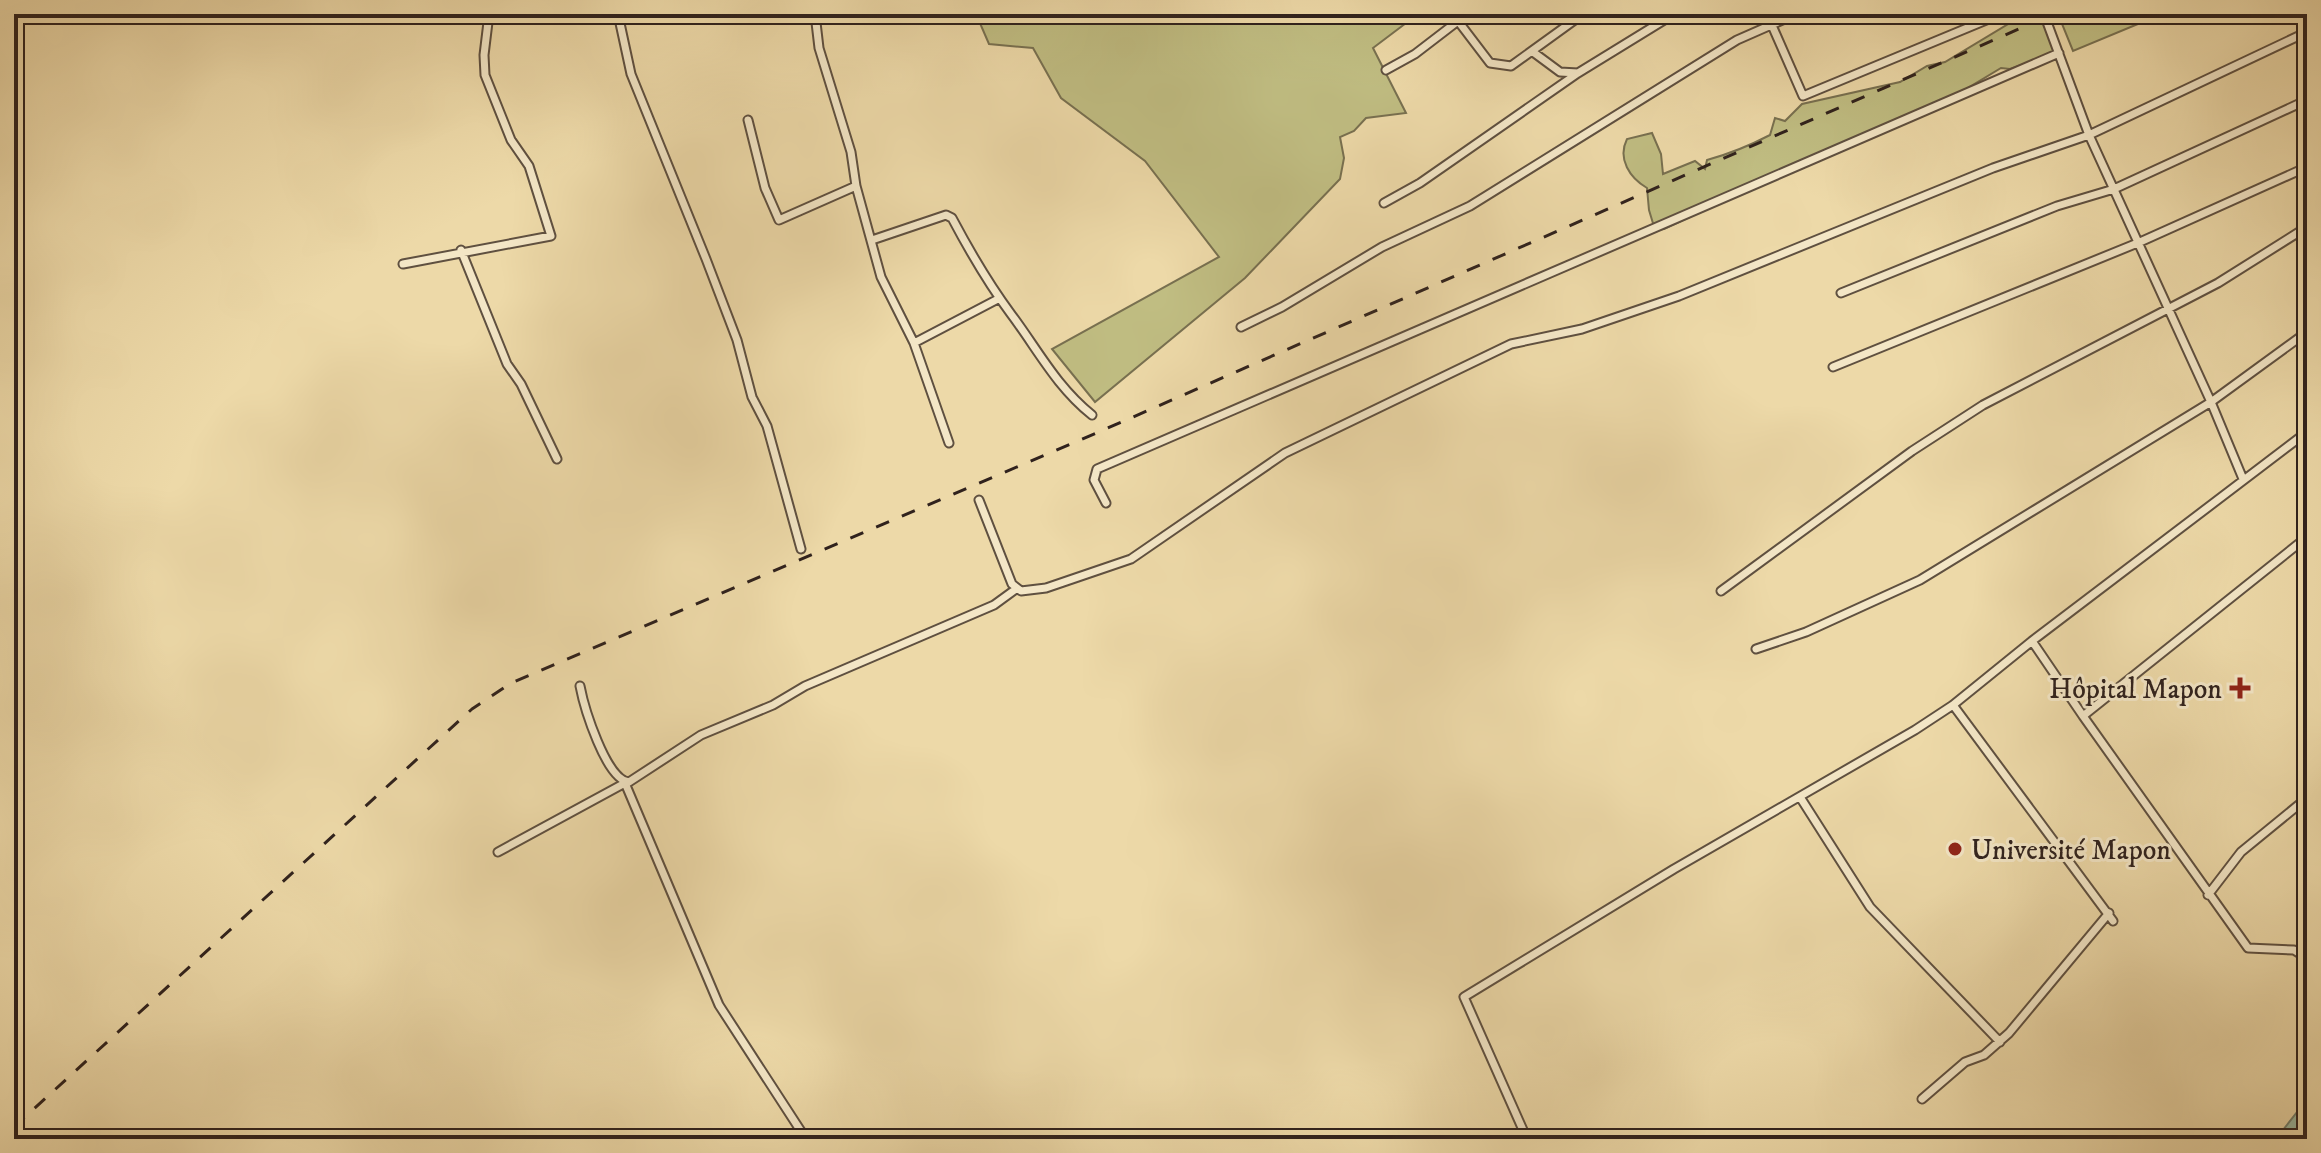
<svg xmlns="http://www.w3.org/2000/svg" width="2321" height="1153" font-family="'IM FELL DW Pica',serif">
  <style>
    .green { fill: #c0bd82; stroke: #787050; stroke-width: 2 }
    .water { fill: #9abba3; stroke: #707e6d; stroke-width: 2 }
    .lines { fill: none; stroke-linecap: round; stroke-linejoin: round }
    .street-casing { stroke: #5f5040; stroke-width: 11 }
    .street { stroke: #f3e6c6; stroke-width: 7 }
    .rail { stroke: #30221d; stroke-width: 3; stroke-dasharray: 14 14; stroke-linecap: butt }
    .poi-dot { fill: #8f2418; stroke: #f3e6c6; stroke-width: 3 }
    .labels { text-anchor: middle; stroke-width: 6; stroke-linejoin: round; paint-order: stroke }
    .poi-label { font-size: 28px; fill: #30221d; stroke: #f3e6c6; text-anchor: end }
  </style>
  <rect width="100%" height="100%" fill="#edd9a8"/>
  <filter id="stains"><feTurbulence type="fractalNoise" baseFrequency=".0025" numOctaves="4"/><feColorMatrix values="0 0 0 0 .2 0 0 0 0 .09 0 0 0 0 .02 0 0 0 .5 -.17"/></filter>
  <radialGradient id="worn" r=".72"><stop offset=".6" stop-color="#630" stop-opacity="0"/><stop offset="1" stop-color="#630" stop-opacity=".3"/></radialGradient>
  <path class="green" d="M976,14h442l-45,34 33,65 -40,5 -12,13 -14,6 4,21 -4,21 -95,99 -150,124 -43,-53 167,-92 -74,-96 -84,-63 -28,-50 -44,-4z
    M2035,14h12l11,38 -48,17 -9,-1 -35,21 -302,140 -9,1 -6,-20 -2,-22c-17,-10 -30,-29 -20,-49l25,-6 9,21 2,20 32,-13 10,8 2,-9c22,-6 42,-14 63,-25l5,-17 10,3 17,-17 98,-22 27,-16 18,-4 65,-39z
    M2058,14h104l-89,37z"/>
  <path class="water" d="M2307,1087v52h-31l21,-27z"/>
  <g class="lines">
    <defs>
      <path id="street" d="M618,14l13,60 75,185 31,81 15,57 15,29 34,123
        M815,14l4,34 32,104 5,34 25,91 33,66 35,100
        M1454,14l4,7 12,-7
        M1767,14l36,82 198,-82
        M2044,14l45,121 122,267 96,-70
        M1533,52l27,20 18,1 96,-59
        M1386,70l29,-16 43,-33 32,42 21,3 72,-52
        M748,120l17,68 14,32 77,-34
        M1384,203l36,-20 158,-110
        M872,240l74,-25 6,3c18,34 36,65 59,96 27,36 45,72 81,101
        M461,250l46,114 14,20 36,75
        M403,264l148,-28 -22,-70 -18,-26 -26,-65 -1,-20 5,-41
        M1841,293l216,-87 57,-17 193,-89
        M1241,327l41,-20 100,-60 88,-41 267,-166 59,-26
        M914,343l84,-44
        M1833,367l307,-125 167,-75
        M2307,432l-275,209 51,75 224,-179
        M979,500l33,84 9,7 25,-3 85,-29 154,-106 226,-109 71,-15 97,-33 314,-128 96,-33 218,-103
        M1106,503l-12,-23 3,-11 962,-416
        M1721,591l191,-140 71,-46 235,-122 89,-56
        M1756,649l50,-17 114,-52 291,-178 32,77
        M580,686c4,21 26,94 49,96l72,-47 72,-30 32,-19 189,-81 22,-16
        M1953,705l160,216
        M2083,716l165,232 46,2 13,8
        M1800,797l70,110 130,135
        M498,852l127,-69 94,222 87,134
        M2208,895l33,-43 66,-54
        M2307,1014v8
        M1922,1099l43,-37 19,-7 25,-22 100,-120
        M1527,1139l-63,-142 210,-128 241,-139 38,-25 79,-64"/>
    </defs>
    <use href="#street" class="street-casing"/>
    <use href="#street" class="street"/>
    <path class="rail" d="M14,1127l458,-418 39,-26 590,-252 952,-417"/>
  </g>
  <g class="poi-dot">
    <path d="M2236 676h8v8h8v8h-8v8h-8v-8h-8v-8h8z"/>
    <circle cx="1955" cy="849" r="8"/>
  </g>
  <g class="labels">
    <g class="poi-label">
      <text x="2222" y="698">Hôpital Mapon</text>
      <text x="1971" y="859" text-anchor="start">Université Mapon</text>
    </g>
  </g>
  <rect width="2321" height="1153" fill="none" stroke="#edd9a8" stroke-width="48"/>
  <rect x="16" y="16" width="2289" height="1121" fill="none" stroke="#30221d" stroke-width="4"/>
  <rect x="24" y="24" width="2273" height="1105" fill="none" stroke="#30221d" stroke-width="2"/>
  <rect width="100%" height="100%" filter="url(#stains)"/>
  <rect width="100%" height="100%" fill="url(#worn)"/>
</svg>
